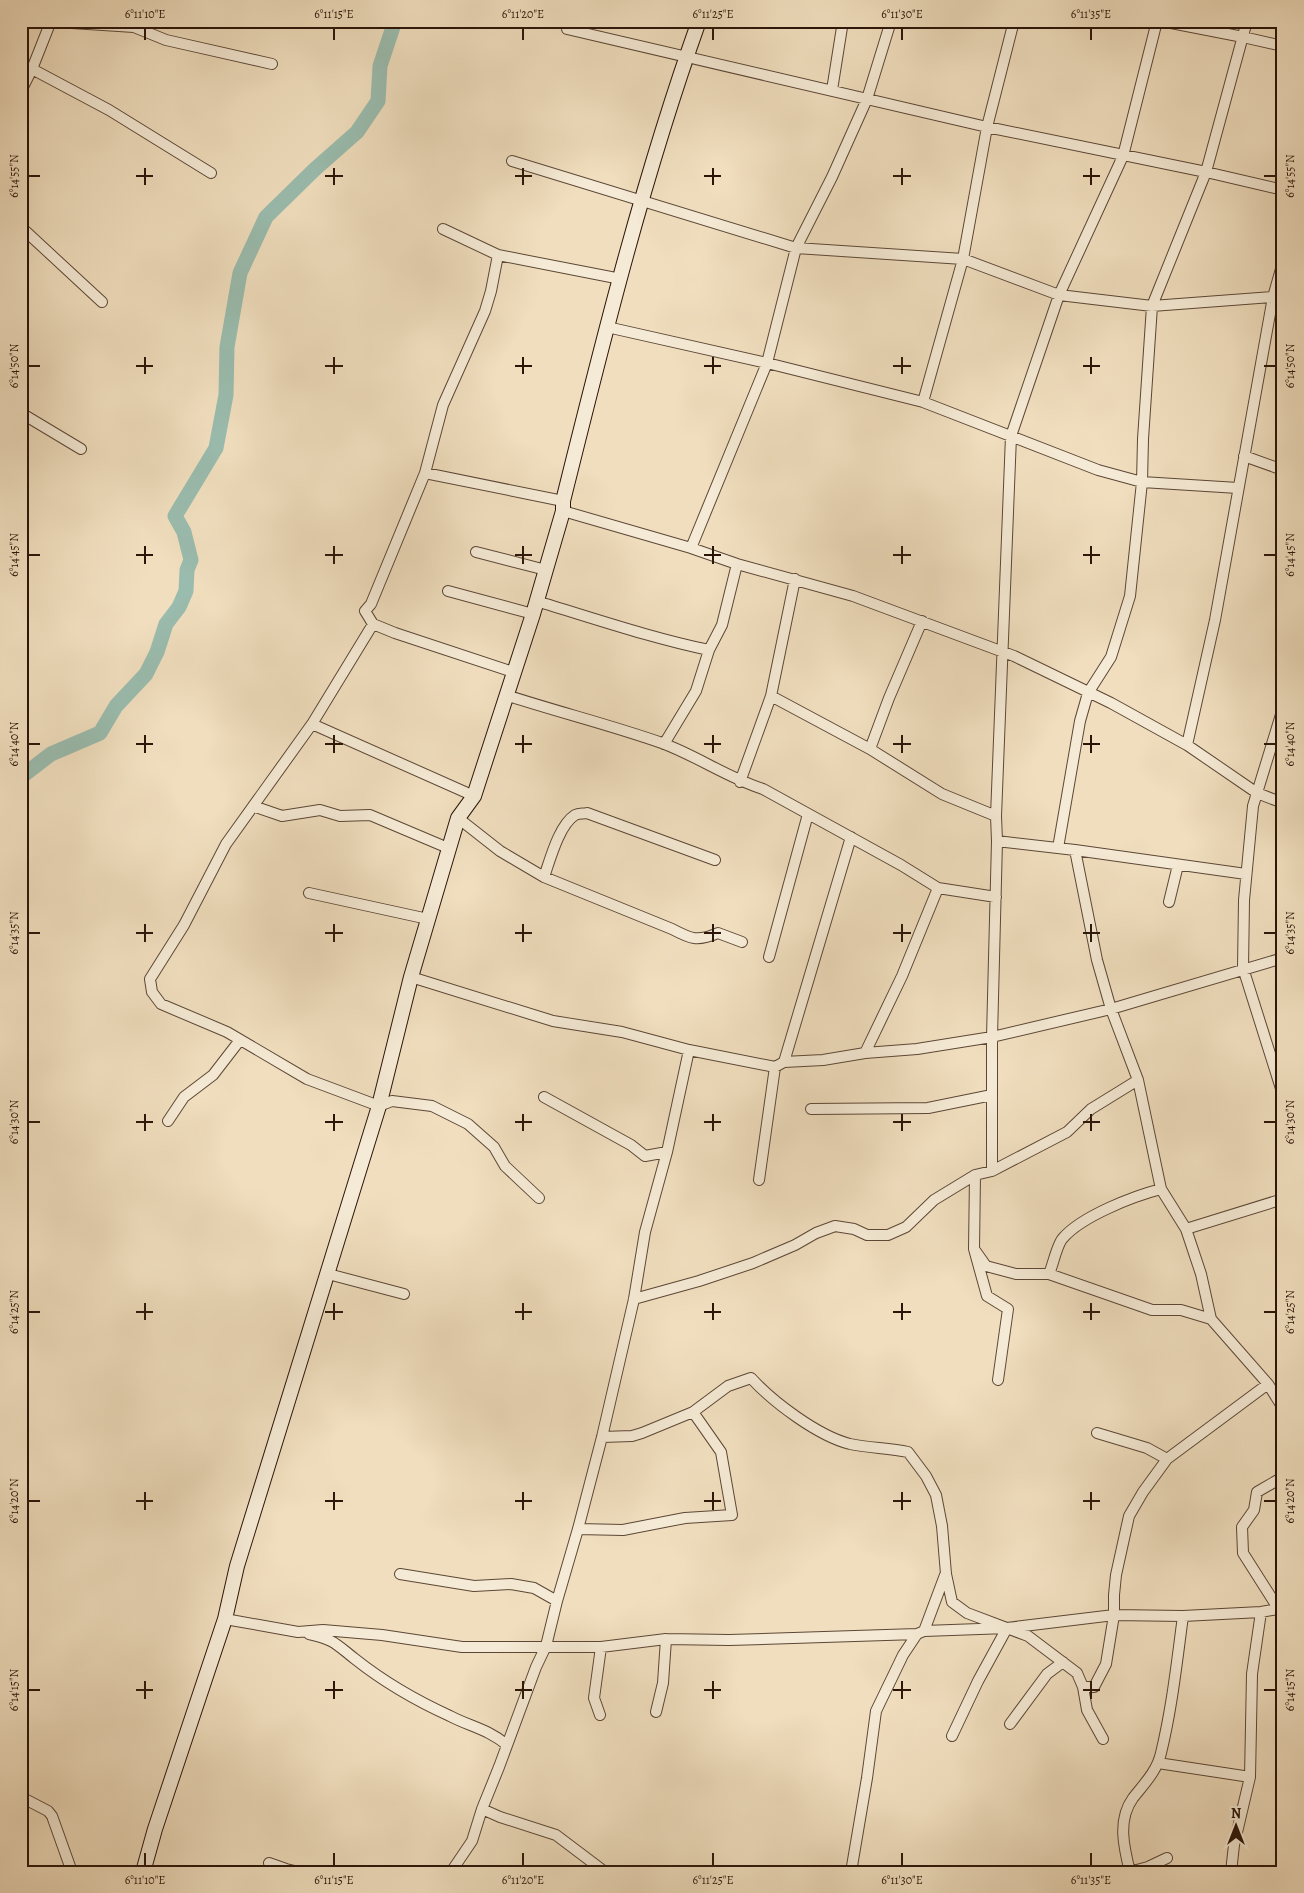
<svg xmlns="http://www.w3.org/2000/svg" width="1304" height="1893" font-family="Alegreya,serif">
  <style>
    .lines { fill: none; stroke-linecap: round; stroke-linejoin: round }
    .river { stroke: #9abcae; stroke-width: 15 }
    .street-casing { stroke: #5c4736; stroke-width: 12 }
    .secondary-casing { stroke: #2b1509; stroke-width: 16 }
    .street { stroke: #f5ead5; stroke-width: 10 }
    .secondary { stroke: #f5ead5; stroke-width: 14 }
    .ticks { fill: none; stroke: #2b1509; stroke-width: 2 }
    .neatline { fill: none; stroke: #2b1509; stroke-width: 2 }
    .ticks-label { font-size: 12px; text-anchor: middle; fill: #2b1509 }
  </style>
  <rect width="100%" height="100%" fill="#f0debe"/>
  <filter id="stains"><feTurbulence type="fractalNoise" baseFrequency=".004" numOctaves="4"/><feColorMatrix values="0 0 0 0 .2 0 0 0 0 .09 0 0 0 0 .02 0 0 0 .5 -.17"/></filter>
  <radialGradient id="worn" r=".72"><stop offset=".6" stop-color="#630" stop-opacity="0"/><stop offset="1" stop-color="#630" stop-opacity=".3"/></radialGradient>
  <g class="lines">
    <path class="river" d="M21,777l30,-23 49,-21 16,-27 30,-32 11,-22 9,-28 13,-17 7,-16 1,-21 4,-10 -7,-28 -9,-16 41,-68 10,-53 1,-48 13,-74 26,-56 48,-47 43,-38 21,-31 2,-35 15,-45"/>
    <defs>
      <path id="street" d="M66,21l6,2 62,4 32,13 106,24
        M1161,21l82,16 40,9
        M567,29l420,98 219,45 77,18
        M32,69l77,41 102,63
        M832,90l11,-69
        M21,91l11,-22 19,-48
        M512,161l284,87 167,11 96,36 93,11 121,-9
        M21,227l81,75
        M443,229l55,26 123,24
        M498,255l-7,36 -6,20 -42,94 -18,68 -54,131 -6,7 8,13 22,9 118,39
        M607,327l160,36 156,39 175,68 44,12 96,6
        M923,402l40,-143 24,-132 27,-106
        M21,413l60,36
        M1244,456l39,14
        M425,473l138,28
        M563,511l128,37 46,16 116,32 161,60 97,47 76,42 70,48 26,10
        M691,548l76,-185 29,-115 36,-71 35,-78 24,-78
        M476,552l70,18
        M448,591l85,23
        M536,601c57,17 115,37 173,49
        M373,624l-61,100 -86,120 -42,81 -34,54 2,13 9,12 66,28 80,47 72,27 13,-5 40,5 36,18 26,23 11,19 34,32
        M506,695c52,17 105,30 156,48 35,13 66,35 101,46l138,76 37,23 58,9
        M771,696l99,53 72,45 54,22
        M1283,708l-30,98 -9,94 -1,68 40,127
        M312,724l162,72
        M664,744l32,-53 13,-41 13,-25 15,-61
        M1187,745l28,-125 58,-323 10,-35
        M870,749l19,-51 33,-77
        M740,782l31,-86 24,-117
        M253,806l29,10 38,-6 20,6 30,-1 78,33
        M458,818l42,33 44,26 128,52c19,10 25,13 46,4l24,9
        M997,841l78,9 22,110 14,49 27,71 23,109 25,40 15,45 10,45 57,65 15,24
        M1058,848l22,-127 8,-28 23,-36 19,-61 12,-114 1,-43 9,-133 54,-134 41,-151
        M1075,850l171,24
        M544,877c6,-17 15,-52 31,-62 4,-2 8,-1 12,-2l128,47
        M309,893l119,26
        M1169,902l9,-37
        M769,957l39,-143
        M411,977l142,44 69,11 67,18 86,17 9,-5 39,-2 42,-7 52,-4 75,-12 119,-28 172,-51
        M865,1053l37,-77 36,-88
        M784,1062l67,-225
        M544,1097l87,48 14,11 22,-4
        M811,1109l117,-1 64,-13
        M168,1121l16,-24 29,-22 27,-35
        M992,1171v-134l5,-196 -1,-25 15,-380 48,-141 64,-139 34,-135
        M975,1175l-1,74 13,47 21,13 -10,71
        M759,1180l16,-113
        M1186,1229l97,-30
        M974,1249l12,17 30,8h33l103,36h29l30,9
        M328,1274l76,20
        M1049,1274c4,-9 8,-30 14,-36 19,-22 71,-42 98,-49
        M634,1299l65,-18 54,-18 42,-18 21,-12 19,-7 19,3 13,6h21l18,-8 28,-27 41,-25 17,-4 75,-39 24,-23 47,-29
        M1097,1433l50,15 20,11
        M602,1437l30,-1 10,-3 51,-21 35,-26 23,-8c22,24 67,58 99,66 19,4 39,4 58,8l18,24 10,19 6,31 4,48 6,28 15,11 61,23 49,37 6,14 4,23 16,29
        M578,1529l45,1 62,-12 47,-3 -11,-63 -28,-40
        M400,1574l74,12 37,-2 23,4 23,13
        M1278,1608l-35,-55 -1,-26 12,-17 3,-18 26,-15
        M225,1619l73,13 25,-2 59,5 80,12h139l65,-8 63,1 188,-6 7,-3 83,-3 107,-13 69,1 78,-4 22,-4
        M924,1631l21,-56
        M309,1634c25,5 28,11 46,25 29,23 62,42 95,57 21,11 38,13 57,29
        M1083,1687h11l12,-23 8,-49v-20l2,-20 13,-59 14,-24 24,-33 101,-75
        M656,1712l7,-29 3,-44
        M600,1715l-6,-17 7,-51
        M1010,1724l37,-50 16,-12
        M952,1736l26,-55 29,-53
        M1158,1763l92,14
        M21,1797l27,14 4,5 20,56
        M482,1809l18,8 56,18 49,37
        M269,1863l17,6 13,3
        M451,1872l21,-31 10,-32 17,-42 37,-100 10,-21 11,-45 21,-72 24,-92 32,-138 11,-67 22,-80 22,-102
        M851,1872l16,-94 9,-67 27,-56 14,-21
        M1129,1872l19,-5 19,-9
        M1130,1872c-6,-24 -13,-52 3,-74 11,-14 24,-27 28,-45 11,-45 16,-92 22,-137
        M1231,1872l3,-27 16,-68 2,-103 9,-62"/>
      <path id="secondary" d="M143,1872l12,-43 70,-210 12,-53 142,-460 32,-129 47,-159 16,-22 59,-182 30,-103v-10c40,-161 80,-323 136,-480"/>
    </defs>
    <use href="#street" class="street-casing"/>
    <use href="#secondary" class="secondary-casing"/>
    <use href="#street" class="street"/>
    <use href="#secondary" class="secondary"/>
  </g>
  <path class="ticks" d="M145,28v12M334,28v12M523,28v12M713,28v12M902,28v12M1091,28v12M145,168v17M334,168v17M523,168v17M713,168v17M902,168v17M1091,168v17M28,176h12M136,176h17M325,176h18M515,176h17M704,176h17M893,176h18M1083,176h17M1264,176h12M145,357v17M334,357v17M523,357v17M713,357v17M902,357v17M1091,357v17M28,366h12M136,366h17M325,366h18M515,366h17M704,366h17M893,366h18M1083,366h17M1264,366h12M145,546v18M334,546v18M523,546v18M713,546v18M902,546v18M1091,546v18M28,555h12M136,555h17M325,555h18M515,555h17M704,555h17M893,555h18M1083,555h17M1264,555h12M145,735v18M334,735v18M523,735v18M713,735v18M902,735v18M1091,735v18M28,744h12M136,744h17M325,744h18M515,744h17M704,744h17M893,744h18M1083,744h17M1264,744h12M145,924v18M334,924v18M523,924v18M713,924v18M902,924v18M1091,924v18M28,933h12M136,933h17M325,933h18M515,933h17M704,933h17M893,933h18M1083,933h17M1264,933h12M145,1114v17M334,1114v17M523,1114v17M713,1114v17M902,1114v17M1091,1114v17M28,1122h12M136,1122h17M325,1122h18M515,1122h17M704,1122h17M893,1122h18M1083,1122h17M1264,1122h12M145,1303v17M334,1303v17M523,1303v17M713,1303v17M902,1303v17M1091,1303v17M28,1312h12M136,1312h17M325,1312h18M515,1312h17M704,1312h17M893,1312h18M1083,1312h17M1264,1312h12M145,1492v18M334,1492v18M523,1492v18M713,1492v18M902,1492v18M1091,1492v18M28,1501h12M136,1501h17M325,1501h18M515,1501h17M704,1501h17M893,1501h18M1083,1501h17M1264,1501h12M145,1681v18M334,1681v18M523,1681v18M713,1681v18M902,1681v18M1091,1681v18M28,1690h12M136,1690h17M325,1690h18M515,1690h17M704,1690h17M893,1690h18M1083,1690h17M1264,1690h12M145,1853v13M334,1853v13M523,1853v13M713,1853v13M902,1853v13M1091,1853v13"/>
  <rect width="1304" height="1893" fill="none" stroke="#f0debe" stroke-width="55"/>
  <g transform="translate(1236 1826)" stroke="#f5ead5" stroke-width="4" paint-order="stroke">
  <path d="M0-4L9 19L0 12L-9 19Z" fill="#2b1509"/>
  <text y="-8" font-size="14" font-weight="bold" text-anchor="middle" fill="#2b1509">N</text>
  </g>
  <rect x="28" y="28" width="1248" height="1838" class="neatline"/>
  <g class="ticks-label">
    <text x="145" y="18">6°11'10"E</text>
    <text x="334" y="18">6°11'15"E</text>
    <text x="523" y="18">6°11'20"E</text>
    <text x="713" y="18">6°11'25"E</text>
    <text x="902" y="18">6°11'30"E</text>
    <text x="1091" y="18">6°11'35"E</text>
    <text transform="translate(14 176) rotate(-90)" y="4">6°14'55"N</text>
    <text transform="translate(1290 176) rotate(-90)" y="4">6°14'55"N</text>
    <text transform="translate(14 366) rotate(-90)" y="4">6°14'50"N</text>
    <text transform="translate(1290 366) rotate(-90)" y="4">6°14'50"N</text>
    <text transform="translate(14 555) rotate(-90)" y="4">6°14'45"N</text>
    <text transform="translate(1290 555) rotate(-90)" y="4">6°14'45"N</text>
    <text transform="translate(14 744) rotate(-90)" y="4">6°14'40"N</text>
    <text transform="translate(1290 744) rotate(-90)" y="4">6°14'40"N</text>
    <text transform="translate(14 933) rotate(-90)" y="4">6°14'35"N</text>
    <text transform="translate(1290 933) rotate(-90)" y="4">6°14'35"N</text>
    <text transform="translate(14 1122) rotate(-90)" y="4">6°14'30"N</text>
    <text transform="translate(1290 1122) rotate(-90)" y="4">6°14'30"N</text>
    <text transform="translate(14 1312) rotate(-90)" y="4">6°14'25"N</text>
    <text transform="translate(1290 1312) rotate(-90)" y="4">6°14'25"N</text>
    <text transform="translate(14 1501) rotate(-90)" y="4">6°14'20"N</text>
    <text transform="translate(1290 1501) rotate(-90)" y="4">6°14'20"N</text>
    <text transform="translate(14 1690) rotate(-90)" y="4">6°14'15"N</text>
    <text transform="translate(1290 1690) rotate(-90)" y="4">6°14'15"N</text>
    <text x="145" y="1884">6°11'10"E</text>
    <text x="334" y="1884">6°11'15"E</text>
    <text x="523" y="1884">6°11'20"E</text>
    <text x="713" y="1884">6°11'25"E</text>
    <text x="902" y="1884">6°11'30"E</text>
    <text x="1091" y="1884">6°11'35"E</text>
  </g>
  <rect width="100%" height="100%" filter="url(#stains)"/>
  <rect width="100%" height="100%" fill="url(#worn)"/>
</svg>
